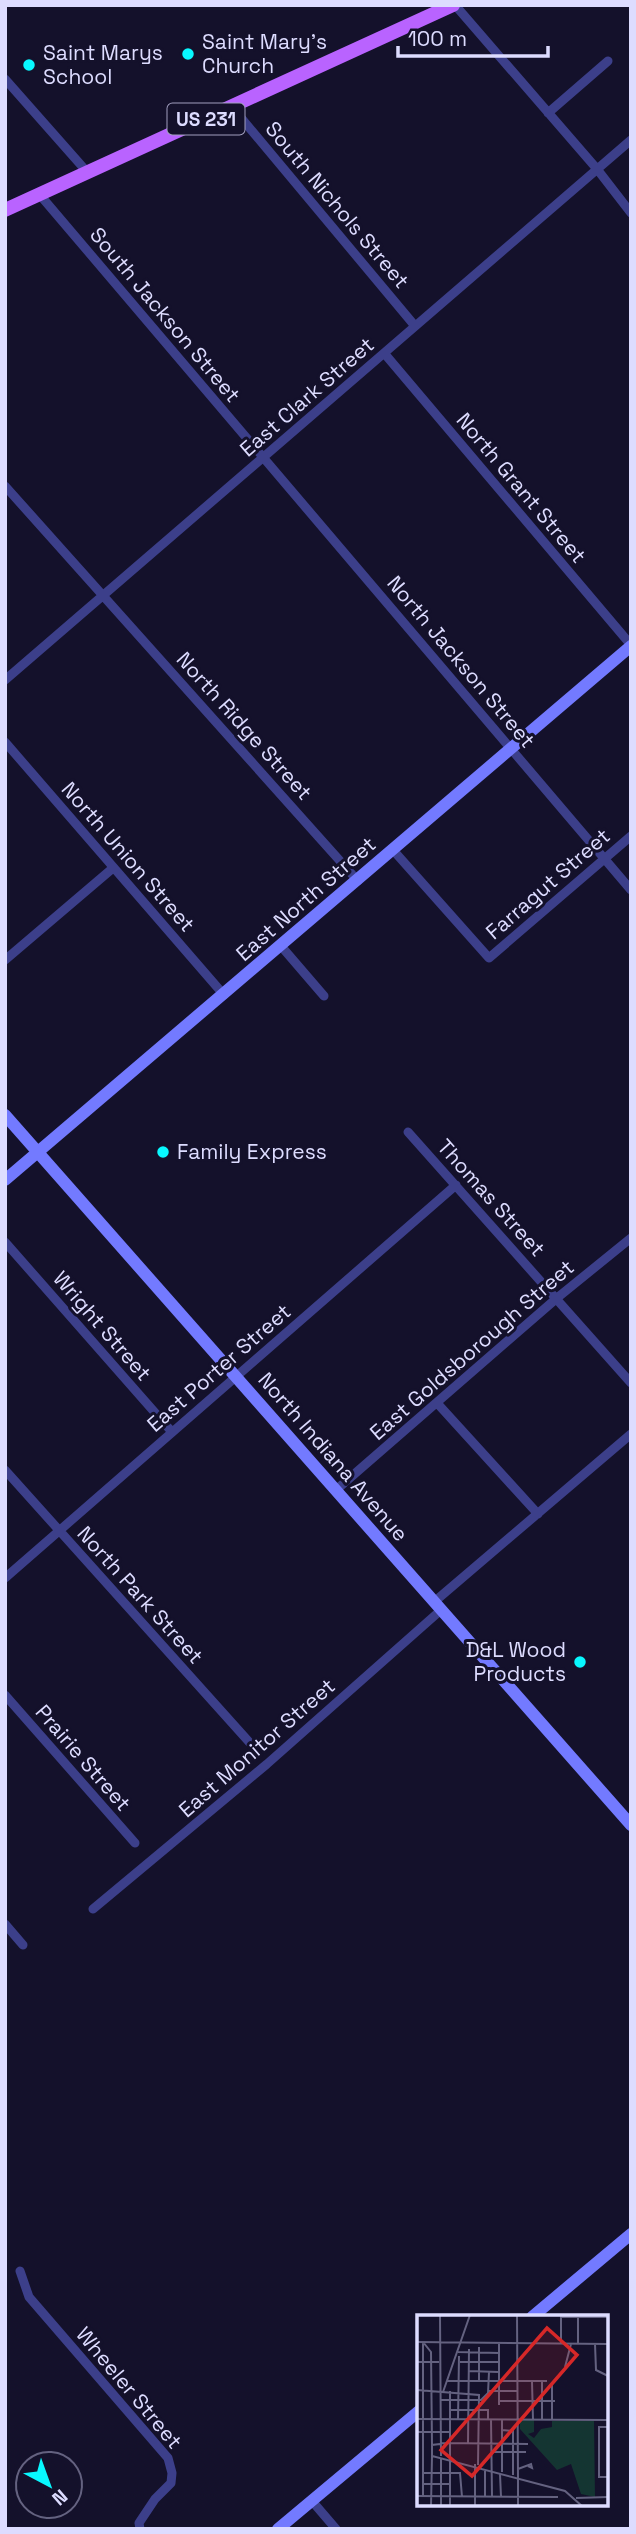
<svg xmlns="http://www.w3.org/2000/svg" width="636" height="2534" font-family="'Space Grotesk',sans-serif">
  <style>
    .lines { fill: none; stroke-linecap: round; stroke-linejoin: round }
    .street { stroke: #3c3f8a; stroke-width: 9 }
    .secondary { stroke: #737aff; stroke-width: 12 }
    .primary { stroke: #b963ff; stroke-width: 14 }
    .poi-dot { fill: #08f8ff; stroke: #14112b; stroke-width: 2.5 }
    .labels { text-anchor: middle; stroke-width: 6; stroke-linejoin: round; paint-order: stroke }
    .shield { fill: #14112b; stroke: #a19fbf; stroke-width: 2 }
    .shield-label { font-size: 19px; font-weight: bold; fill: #dddcff }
    .poi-label { font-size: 21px; fill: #dddcff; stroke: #14112b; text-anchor: start }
    .street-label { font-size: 21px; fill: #dddcff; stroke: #14112b }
    .inset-road { fill: none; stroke: #646280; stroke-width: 2 }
    .view { fill: #d62828; fill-opacity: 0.15; stroke: #d62828; stroke-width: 3.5 }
    .inset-edge { fill: none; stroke: #dddcff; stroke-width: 3.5 }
  </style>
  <rect width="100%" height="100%" fill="#14112b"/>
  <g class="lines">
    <path class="street" d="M455,5l142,164 34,44
      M5,79l83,94
      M232,107l183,219
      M548,113l60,-52
      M40,195l591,695
      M384,353l247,292
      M5,486l353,395
      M5,680l626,-540
      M5,742l219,253
      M393,850l96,108 142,-122
      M281,946l43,50
      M5,960l108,-92
      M408,1132l223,251
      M5,1242l167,190
      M437,1403l101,111
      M5,1470l245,273
      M336,1490l221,-192 74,-60
      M5,1578l451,-393
      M434,1602l197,-168
      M5,1695l130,148
      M93,1909l174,-145 174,-154
      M5,1924l18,21
      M20,2271l9,26 139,161 4,15 -1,10 -16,16 -16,24 1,6
      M312,2501l24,28"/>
    <path class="secondary" d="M5,1115l626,710
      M5,1180l626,-534
      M532,2317l99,-83
      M278,2529l141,-118"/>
    <path class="primary" d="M5,210l448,-205"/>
  </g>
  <g class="poi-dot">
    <circle cx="188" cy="54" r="7"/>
    <circle cx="29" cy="65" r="7"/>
    <circle cx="163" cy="1152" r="7"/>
    <circle cx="580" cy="1662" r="7"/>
  </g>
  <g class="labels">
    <rect class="shield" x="167.5" y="103.5" width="77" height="31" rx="5"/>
    <g class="shield-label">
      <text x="206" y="126">US 231</text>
    </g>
    <g class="poi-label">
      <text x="202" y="49">Saint Mary's<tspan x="202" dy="24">Church</tspan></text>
      <text x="43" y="60">Saint Marys<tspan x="43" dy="24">School</tspan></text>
      <text x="177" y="1159">Family Express</text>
      <text x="566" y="1657" text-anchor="end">D&amp;L Wood<tspan x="566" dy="24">Products</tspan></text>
    </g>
    <g class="street-label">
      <text transform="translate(337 205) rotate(50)" y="7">South Nichols Street</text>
      <text transform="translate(165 315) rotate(50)" y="7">South Jackson Street</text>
      <text transform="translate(307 397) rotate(-41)" y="7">East Clark Street</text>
      <text transform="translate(521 488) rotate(50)" y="7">North Grant Street</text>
      <text transform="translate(461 662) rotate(50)" y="7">North Jackson Street</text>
      <text transform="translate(244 726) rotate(48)" y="7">North Ridge Street</text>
      <text transform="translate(128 857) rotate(49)" y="7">North Union Street</text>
      <text transform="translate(548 884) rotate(-41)" y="7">Farragut Street</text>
      <text transform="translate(306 899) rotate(-41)" y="7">East North Street</text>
      <text transform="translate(491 1198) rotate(48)" y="7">Thomas Street</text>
      <text transform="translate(102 1326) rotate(49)" y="7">Wright Street</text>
      <text transform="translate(472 1350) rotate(-41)" y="7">East Goldsborough Street</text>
      <text transform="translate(219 1368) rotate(-41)" y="7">East Porter Street</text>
      <text transform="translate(333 1457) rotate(49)" y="7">North Indiana Avenue</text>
      <text transform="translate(140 1595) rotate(48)" y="7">North Park Street</text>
      <text transform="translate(257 1748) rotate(-41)" y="7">East Monitor Street</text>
      <text transform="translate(83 1758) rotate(49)" y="7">Prairie Street</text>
      <text transform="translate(129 2388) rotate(50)" y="7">Wheeler Street</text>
    </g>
  </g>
  <g transform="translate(417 2315)">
    <rect width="191" height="191" fill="#14112b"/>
    <path d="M103,105h14v12l-6,2 6,4 7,-9 11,-2v-6h42l1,76 -14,-3 -10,-30 -14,6 -37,-41z" fill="#143532"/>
    <path class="inset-road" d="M23,0l1,141M100,0l1,162M0,27l191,2M6,27l8,10 1,93M82,28v62M144,29v-27h47M161,29v-29M178,29l1,26 12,6M41,37l41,1M0,47h22M43,47h39M148,52l6,-23M52,56l29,1M30,66h71M62,66v-34M101,66h29M115,67l1,38M125,67v37M135,67v38M0,75l62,5 -1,70M72,76h29M26,77l27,-77M24,85h40l7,-7 1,-21M82,86h56M33,95h38v9M0,104l191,1M41,104l1,-63M74,104l1,78M191,112h-9v50h9M85,115l11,1v44M1,117h32M24,128l87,1M51,128l1,-94M23,129l-8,1v11l133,35 17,15M75,137h34M101,154l13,-5 1,4 -4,-2M85,157v-53M6,158h37l2,24M83,159l1,23M6,169h27M0,181l141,1M6,181v-154M68,182v-26M159,183l32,-1M14,191l1,-50M24,191v-47M33,191v-115M58,191v-42M101,191v-29"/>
    <path class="view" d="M130,13l30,27 -105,121 -31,-26z"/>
    <rect width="191" height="191" class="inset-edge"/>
  </g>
  <rect width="636" height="2534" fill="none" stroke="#dddcff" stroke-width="14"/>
  <g transform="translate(49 2485) rotate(139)"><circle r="33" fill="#14112b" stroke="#646280" stroke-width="2"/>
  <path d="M0-5L12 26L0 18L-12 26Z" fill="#08f8ff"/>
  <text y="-10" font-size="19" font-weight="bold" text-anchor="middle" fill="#dddcff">N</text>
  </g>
  <path d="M398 46v10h150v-10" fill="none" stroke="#dddcff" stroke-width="3.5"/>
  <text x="408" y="46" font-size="21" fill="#dddcff" stroke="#14112b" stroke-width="5" paint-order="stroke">100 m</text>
</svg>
